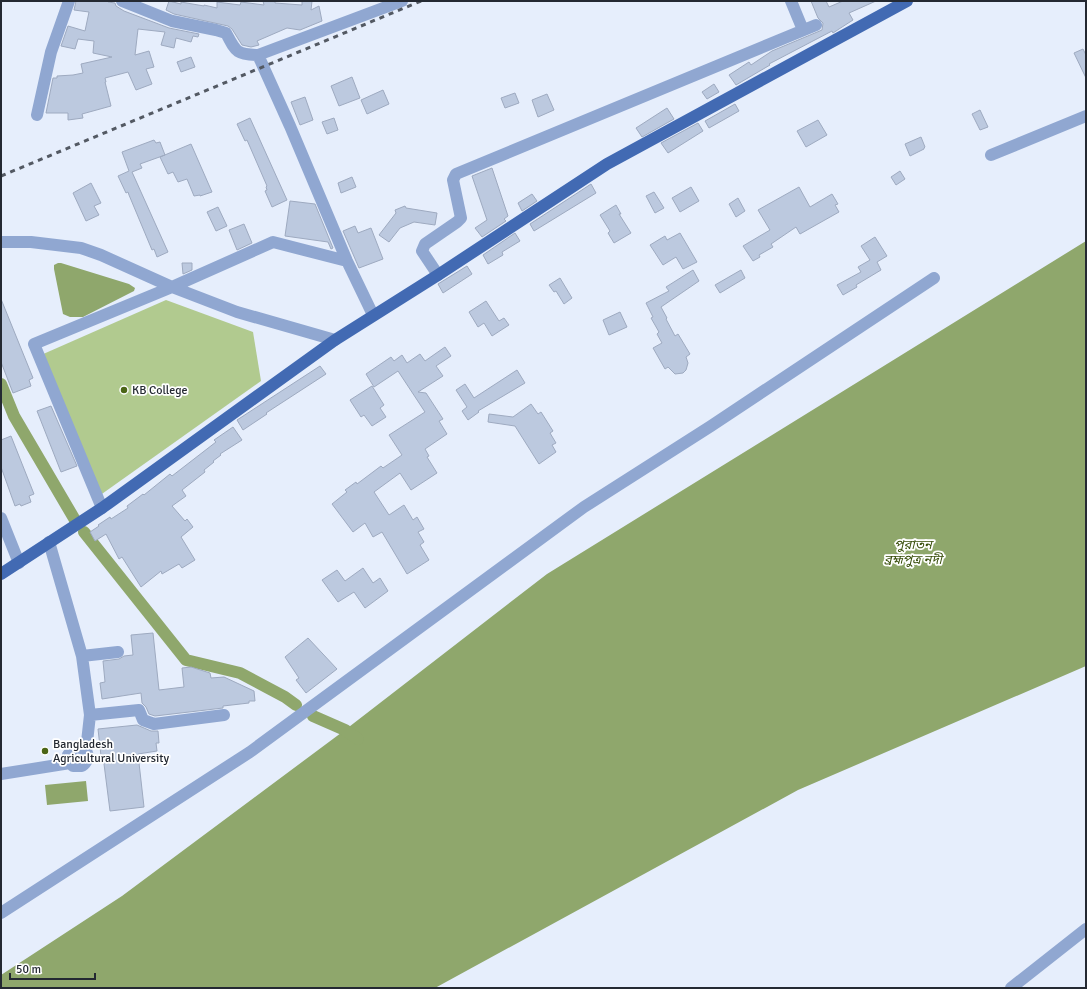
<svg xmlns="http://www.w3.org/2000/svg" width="1087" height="989" font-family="Signika,'Noto Sans Bengali',sans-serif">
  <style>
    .green { fill: #b1ca8f }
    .water { fill: #8fa76c }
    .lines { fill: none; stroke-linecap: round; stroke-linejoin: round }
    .canal { stroke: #8fa76c; stroke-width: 12 }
    .building { fill: #bcc9df; stroke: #9eaac0 }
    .minor { stroke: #90a7d1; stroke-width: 12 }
    .major { stroke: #426ab3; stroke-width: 12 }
    .rail { stroke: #535963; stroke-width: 3; stroke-dasharray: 5 5; stroke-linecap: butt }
    .poi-dot { fill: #4b6516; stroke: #fff; stroke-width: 1.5 }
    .labels { text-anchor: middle; stroke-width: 3.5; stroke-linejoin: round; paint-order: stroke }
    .poi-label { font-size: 12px; fill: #242932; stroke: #fff; text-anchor: start }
    .water-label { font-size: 13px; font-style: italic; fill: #374d09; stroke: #fff }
  </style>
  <rect width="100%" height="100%" fill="#e6eefc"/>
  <path class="green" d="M166,300l87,32 8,49 -162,115 -58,-141z"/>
  <path class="water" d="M1086,241v425l-288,124 -363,198h-434v-13l121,-79 223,-166 202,-156z
    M58,263h3l68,21 6,4 -1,3 -51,26h-13l-7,-3 -9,-45v-4z
    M86,781l2,20 -41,4 -2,-20z"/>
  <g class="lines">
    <path class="canal" d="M1,384l13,32 61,104
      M84,532l102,128 54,13 45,24 11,8
      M313,716l32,14 13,9"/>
  </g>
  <path class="building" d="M76,1h32v1l7,1 1,3 8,5 45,17 30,6 -1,3 -5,-1 -2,6 -15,-4 -2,10 -13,-3 4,-13 -27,-3 -3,26 14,-4 5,16 -8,2 6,15 -16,6 -8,-18 -23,6 1,4h-1l6,24 -29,8 1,4 -15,2v-7h-22l7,-35h4v-2l16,-1 10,-2 -2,-9 31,-7 -19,-4 1,-12 -16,-2 -3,10 -14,-3 7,-20 17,5 4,-19 -15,-2z
    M169,1l12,3v-2l23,4v-1l13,3v-6l23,3 1,-3 23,3 -1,-4h12v2l27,2v-4h10l-1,9 8,-4 3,15 -22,9 -13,-2 -30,13 2,4 -8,2 -9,-2 -10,-16 -4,-3 -54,-12 -8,-4z
    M811,1h15l3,6 14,-6h33l-27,12 4,7 -14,9 -6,4 -1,-2 -63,33 1,1 -34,20 -7,-10 20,-13 2,3 21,-14 50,-21 1,-7 -5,-5z
    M1083,49l3,6v23l-12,-25z
    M191,57l4,10 -14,5 -4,-10z
    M352,77l8,21 -21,8 -8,-20z
    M714,84l5,8 -12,7 -5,-7z
    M383,90l6,14 -22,10 -6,-14z
    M515,93l4,10 -14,5 -4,-10z
    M547,94l7,16 -16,7 -6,-17z
    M305,97l8,23 -13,5 -9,-23z
    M735,104l4,7 -30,17 -4,-7z
    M667,108l7,11 -32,18 -6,-9z
    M980,110l8,17 -8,3 -8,-16z
    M250,118l37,82 -15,7 -7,-16 2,-1 -1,-3 1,-1 -20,-46 -2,1 -8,-17z
    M334,118l4,12 -11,4 -5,-12z
    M818,120l9,15 -21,12 -9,-16z
    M698,123l5,8 -35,22 -7,-10z
    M921,137l4,10 -1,1v1l-14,7 -5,-12z
    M154,140l2,3 4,-1 5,13 -25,9 2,4 -10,4 36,80 -11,5 -3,-8 -2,1 -23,-55 -1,-3 -2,1 -8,-17 11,-5 -7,-19z
    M191,144l21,48 -12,4v-1l-6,1 -7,-17 -9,3 -5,-10 -5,2 -8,-17z
    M492,168l16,48 -4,3 2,2 -24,16 -7,-9 12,-8 -15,-44z
    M900,171l5,8 -9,6 -5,-8z
    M352,177l4,10 -15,6 -3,-10z
    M91,183l10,20 -7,3 5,9 -13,6 -13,-28z
    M591,184l5,9 -62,38 -4,-7z
    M691,187l8,14 -19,11 -8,-14z
    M799,187l11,20 22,-13 6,10 -3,1 4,7 -39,22 -4,-7 -25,17 2,3 -14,8 1,2 -7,4 -10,-15 27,-16 -12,-20z
    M654,192l10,16 -9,5 -9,-17z
    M532,194l5,7 -15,10 -4,-8z
    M738,198l7,13 -9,6 -7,-13z
    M290,201l25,3 18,44 -2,1 -3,-7 -43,-6z
    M616,205l5,9h-2l12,19 -17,10 -6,-10 2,-2 -10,-16z
    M405,206l1,2 31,5 -2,12 -21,-3 -14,6 -11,14 -10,-7 17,-22 -1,-3z
    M218,207l9,19 -11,5 -9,-19z
    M244,224l8,19 -15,7 -8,-20z
    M355,226l3,7 13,-5 12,31 -24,9 -16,-37z
    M515,233l5,8 -18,11 1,3 -15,9 -5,-9z
    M680,233l17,29 -14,7 -7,-12 -13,8 -13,-20 15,-9 2,4z
    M875,237l12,19 -10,6 4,8 -25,15 1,2 -14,8 -6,-10 24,-13 -3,-5 12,-7 -9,-14z
    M182,263h10v7l-9,4z
    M467,266l5,8 -29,19 -5,-9z
    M693,270l6,11 -38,26 6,11 -1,1 9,17 3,-2 12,20 -4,3 2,6 -2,7 -3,3 -8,1 -7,-7 -3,2 -12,-21 9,-5 -5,-9 2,-2 -8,-14 2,-1 -7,-14 23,-12 -3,-4z
    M741,270l4,8 -25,15 -5,-8z
    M560,278l12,20 -8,6 -8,-13 -2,1 -5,-7z
    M1,299l32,79 -4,2 2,6 -18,7 -12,-31z
    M486,301l13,20 5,-3 5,7 -17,11 -8,-13 -6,4 -9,-15z
    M620,312l7,15 -18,8 -6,-15z
    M445,347l6,9 -15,10 7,10 -25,16 8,1 17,26 -4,2 8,13 -22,15 4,7 -2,1 10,16 -26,17 -11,-17 -26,19 15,23 15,-10 9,15 4,-3 7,12 -6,3 6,10 -4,3 9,15 -22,14 -25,-42 -9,5 -8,-14 -12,9 -21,-28 15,-12 -2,-2 11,-8 1,2 24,-18 2,2 19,-13 -13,-20 36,-23 -27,-41 -24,16 -8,-13 25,-17 3,4 8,-6 5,8 13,-9 5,7z
    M320,366l6,8 -60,39 1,1 -24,16 -6,-10z
    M517,370l8,13 -47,28 1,1 -11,8 -6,-9 5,-4 -11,-17 9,-6 9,14z
    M372,386l12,19 -4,3 6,9 -14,9 -8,-11 -3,2 -11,-17z
    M531,404l7,10 3,-2 12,19 -3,2 6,10 -4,2 4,7 -17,12 -24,-38 -27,-4 1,-8 24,3z
    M51,406l26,60 -16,6 -24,-61z
    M233,427l9,13 -22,14 1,1 -8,6 1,1 -10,8 1,2 -23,18 4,6 -14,10 13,15 2,-2 6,8 -12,10 14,23 -13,8 -3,-4 -17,10 -1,-3 -20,16 -19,-30 -3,2 -13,-25 -11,7 -5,-9 9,-6 -1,-1 12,-8 1,2 17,-11 -1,-2 16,-12 1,1 26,-21 2,2 44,-34 -2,-2z
    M11,436l23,58 -5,2 2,6 -10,4 -1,-2 -5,2 -14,-39v-27z
    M363,568l10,15 7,-5 8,13 -23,17 -11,-16 -16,10 -16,-22 15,-10 8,11z
    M153,633l6,57 25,-3 -2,-19 9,-1 19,6 1,5 13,-1 30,14 1,10h-6v2l-26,3v2l-68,8 -6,-2 -3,-7 -4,-4 -1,-10 -39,6 -2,-16 5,-1 -2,-21 16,-2 5,-3 9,-1 -2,-20z
    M308,638l29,31 -31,24 -10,-13 3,-2 -14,-21z
    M137,725l14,6h7l1,12h-3l1,8 -19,3 6,53 -34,4 -6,-47 -1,-9 -2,1 -3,-27z"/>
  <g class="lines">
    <path class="minor" d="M122,1l50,20 44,9 10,3c10,19 10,21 32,22l144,-54
      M791,1l12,29
      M258,55l32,71 57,135 26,54
      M37,115l14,-63 18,-51
      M991,155l95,-39
      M1,242h30l50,6 20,7 71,32 65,25 98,28
      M438,275l-16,-24 3,-7 32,-22 4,-4 -8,-38 3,-6 360,-149
      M102,508l-68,-164 138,-57 101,-45 74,19
      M1,518l18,45
      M49,542l33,114 36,-4
      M82,656l8,59
      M86,751l4,-36 49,-5 4,10 11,4 70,-9
      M1,774l69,-11 3,3h9c11,-8 5,-21 -8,-18l-6,7 2,8
      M1,913l249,-161 334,-245 127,-81 223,-148
      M1011,988l75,-59"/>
    <path class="major" d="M1,574l101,-66 233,-168 103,-65 169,-111 300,-163"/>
    <path class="rail" d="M1,176l420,-175"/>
  </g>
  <g class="poi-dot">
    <circle cx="124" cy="390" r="4"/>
    <circle cx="45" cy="751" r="4"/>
  </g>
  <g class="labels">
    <g class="poi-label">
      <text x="132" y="394">KB College</text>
      <text x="53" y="748">Bangladesh<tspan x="53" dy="14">Agricultural University</tspan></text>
    </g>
    <g class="water-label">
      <text x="913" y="549">পুরাতন<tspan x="913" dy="15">ব্রহ্মপুত্র নদী</tspan></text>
    </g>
  </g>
  <rect width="1087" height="989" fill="none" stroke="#242932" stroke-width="4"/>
  <path d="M10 973v6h85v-6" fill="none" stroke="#242932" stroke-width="2"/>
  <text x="16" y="973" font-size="12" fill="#242932" stroke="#ffffff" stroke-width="3" paint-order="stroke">50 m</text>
</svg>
